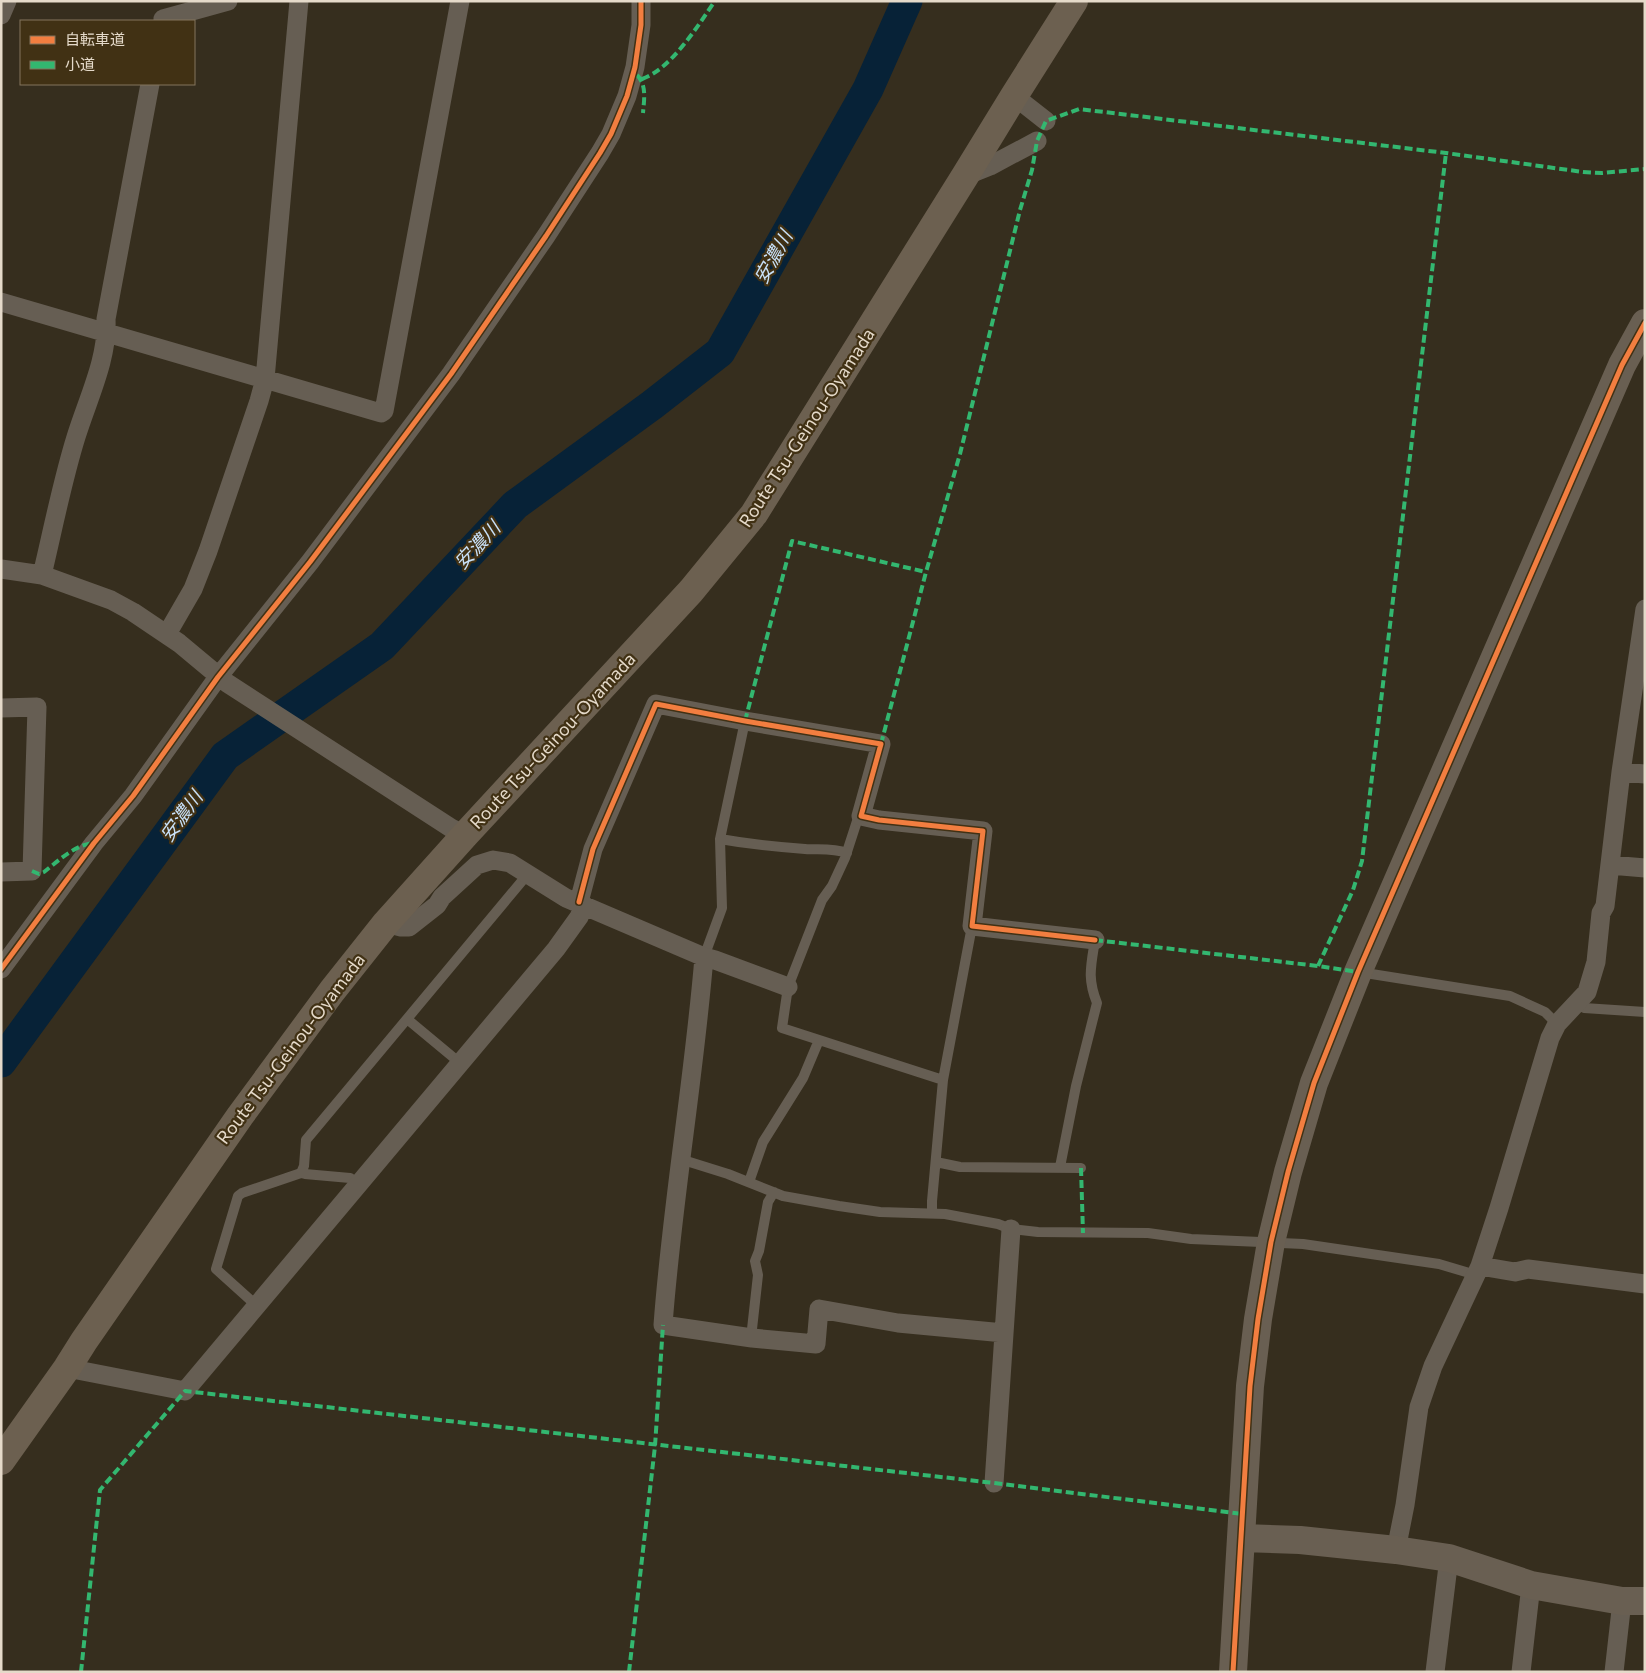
<svg xmlns="http://www.w3.org/2000/svg" width="1646" height="1673" font-family="Commissioner,'Noto Sans JP',sans-serif">
  <style>
    .lines { fill: none; stroke-linecap: round; stroke-linejoin: round }
    .river { stroke: #072237; stroke-width: 31 }
    .lane { stroke: #665e53; stroke-width: 10 }
    .street { stroke: #665e53; stroke-width: 19 }
    .secondary { stroke: #695f52; stroke-width: 28 }
    .primary { stroke: #6c6050; stroke-width: 28 }
    .quiet { stroke: #33b770; stroke-width: 4; stroke-dasharray: 8 4; stroke-linecap: butt }
    .cycleway-casing { stroke: #413114; stroke-width: 8 }
    .cycleway { stroke: #f27e40; stroke-width: 5 }
    .labels { text-anchor: middle; stroke-width: 4.5; stroke-linejoin: round; paint-order: stroke }
    .street-label { font-size: 18px; fill: #e5daca; stroke: #413114 }
    .water-label { font-size: 19px; font-style: italic; fill: #c8e1f9; stroke: #413114 }
  </style>
  <rect width="100%" height="100%" fill="#362e1e"/>
  <g class="lines">
    <path class="river" d="M1,1062l224,-306 157,-110 133,-141 137,-100 68,-53 148,-263 39,-88"/>
    <path class="lane" d="M861,816l-4,5 -12,37 -13,28 -10,14 -34,87 -6,41 161,52
      M720,839c28,5 56,8 85,10 14,1 28,-1 42,4
      M704,957l18,-49 -2,-69 25,-118
      M1359,972l151,24 35,16 12,12
      M1577,1002l7,6 61,4
      M407,1019l53,44
      M680,1159l48,15 55,22 56,10 41,6 65,2 53,10 13,5 27,3 110,1 43,6 112,5 136,20 37,11
      M936,1162l24,5 121,1
      M1060,1167l16,-81 21,-83c-10,-25 -6,-37 -2,-63
      M301,1173l4,1 45,4 9,6
      M749,1182l14,-40 40,-64 16,-38
      M932,1213v-12l11,-121 29,-154
      M257,1306l-41,-37 22,-73 4,-3 59,-20 3,-7 2,-26 221,-265
      M749,1338l3,-9 6,-54 -3,-14 4,-10 9,-49 6,-10"/>
    <path class="street" d="M1,15l6,-14
      M163,19l65,-18
      M1014,96l32,25
      M965,176l25,-10 47,-25
      M1,302l380,111 3,-2 76,-410
      M1,569l41,6 69,25 22,12 46,31 48,40 224,145 14,7
      M42,575c11,-46 20,-93 34,-138 12,-39 32,-78 30,-118l44,-235
      M167,634l26,-45 15,-38 51,-150 6,-22 34,-378
      M1,708l36,-1 -5,164 -31,1
      M1621,772l24,2
      M1610,865l35,3
      M579,902l14,-53 63,-145 89,17 136,23 -20,72 18,4 104,11 -11,95 123,14
      M386,923l15,4h8l28,-22 5,-8 35,-32 16,-5 17,3 56,35 138,59 11,3 73,27
      M704,957c-10,123 -32,245 -41,368l89,13 64,6 3,-35 79,14 106,10
      M1,969l93,-126 39,-47 85,-119 92,-115 141,-188 95,-138 54,-83 11,-19 16,-38 8,-29 6,-42v-24
      M1480,1266l35,6 13,-3 117,15
      M67,1368l118,23 371,-442 23,-32 5,-12
      M994,1483l17,-254
      M1396,1550l9,-45 14,-98 14,-41 47,-100 19,-58 51,-170 7,-14 30,-32 9,-30 5,-49 4,-7 16,-134 24,-163
      M1435,1672l14,-114
      M1521,1672l10,-87
      M1614,1672l8,-71"/>
    <path class="secondary" d="M1242,1538l58,2 96,10 53,8 82,27 91,16h23
      M1233,1672l17,-286 8,-67 13,-77 17,-70 26,-89 44,-111 264,-607 23,-42"/>
    <path class="primary" d="M1,1461l66,-93 17,-27 156,-225 92,-125 54,-68 79,-88 226,-244 63,-77 211,-338 49,-80 60,-95"/>
    <path class="quiet" d="M637,75c10,10 7,25 6,38
      M642,79c29,-10 55,-52 73,-78
      M745,721l47,-180 134,31
      M881,744l45,-172 34,-118 60,-244 12,-40 5,-29 9,-20 33,-12 367,44 137,19 19,1 43,-4
      M32,871l7,3 5,-2c14,-11 32,-28 50,-29
      M1095,940l223,26 40,6
      M1318,966l35,-76 9,-29 84,-708
      M1081,1168l2,65
      M81,1672l19,-182 85,-99 809,92 249,31
      M629,1672l26,-226 8,-121"/>
    <defs>
      <path id="cycleway" d="M579,902l14,-53 63,-145 89,17 136,23 -20,72 18,4 104,11 -11,95 123,14
        M1,969l93,-126 39,-47 85,-119 92,-115 141,-188 95,-138 54,-83 11,-19 16,-38 8,-29 6,-42v-24
        M1233,1672l17,-286 8,-67 13,-77 17,-70 26,-89 44,-111 264,-607 23,-42"/>
    </defs>
    <use href="#cycleway" class="cycleway-casing"/>
    <use href="#cycleway" class="cycleway"/>
  </g>
  <g class="labels">
    <g class="street-label">
      <text transform="translate(807 428) rotate(-57)" y="6">Route Tsu-Geinou-Oyamada</text>
      <text transform="translate(553 741) rotate(-47)" y="6">Route Tsu-Geinou-Oyamada</text>
      <text transform="translate(291 1049) rotate(-53)" y="6">Route Tsu-Geinou-Oyamada</text>
    </g>
    <g class="water-label">
      <text transform="translate(773 257) rotate(-61)" y="7">安濃川</text>
      <text transform="translate(477 545) rotate(-47)" y="7">安濃川</text>
      <text transform="translate(181 816) rotate(-54)" y="7">安濃川</text>
    </g>
  </g>
  <rect width="1646" height="1673" fill="none" stroke="#e5daca" stroke-width="5"/>
  <rect x="20" y="20" width="175" height="65" fill="#413114" stroke="#83755d"/>
  <rect x="30" y="36" width="25" height="8" fill="#f27e40" stroke="#83755d"/>
  <text x="65" y="45" font-size="15" fill="#e5daca">自転車道</text>
  <rect x="30" y="61" width="25" height="8" fill="#33b770" stroke="#83755d"/>
  <text x="65" y="70" font-size="15" fill="#e5daca">小道</text>
</svg>
